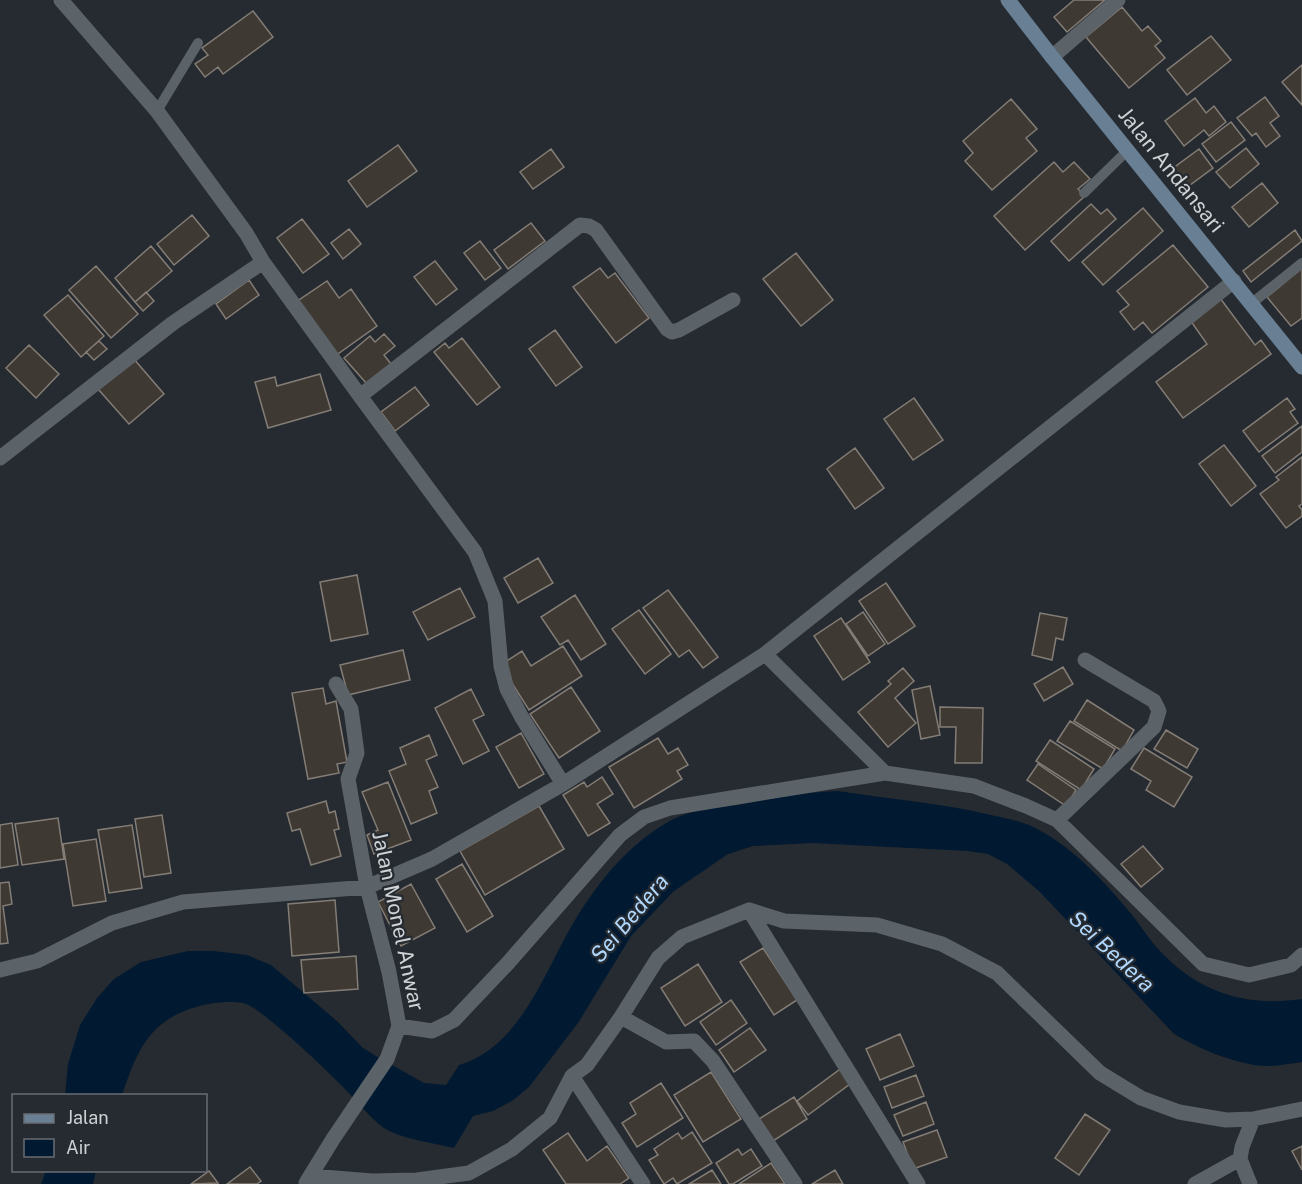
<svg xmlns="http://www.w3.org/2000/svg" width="1302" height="1184" font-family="'Public Sans',sans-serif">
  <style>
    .water { fill: #011a31 }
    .building { fill: #3f3933; stroke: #837d76; stroke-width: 1.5 }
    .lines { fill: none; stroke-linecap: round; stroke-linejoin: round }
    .lane { stroke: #5b6268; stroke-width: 10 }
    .street { stroke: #5b6268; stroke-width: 15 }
    .secondary { stroke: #687f94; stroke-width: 15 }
    .labels { text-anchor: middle; stroke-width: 4.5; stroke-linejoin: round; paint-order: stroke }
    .street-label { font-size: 21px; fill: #ced2d5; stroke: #262b31 }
    .water-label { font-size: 22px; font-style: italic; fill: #b0d8fe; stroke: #262b31 }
  </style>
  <rect width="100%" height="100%" fill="#262b31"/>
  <path class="water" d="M838,791c51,8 103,12 153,24 17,4 33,6 48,15 34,18 64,50 88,79 12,13 21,30 34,43 39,41 85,55 141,47v63c-15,2 -32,6 -48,3 -28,-5 -56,-17 -80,-31l-134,-142 -33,-28 -19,-10 -20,-3 -155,-8 -60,3 -25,8 -54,37 -43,45 -53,87 -49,64 -17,14 -19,10 -20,5 -19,32c-17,-4 -56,-10 -70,-20 -13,-9 -27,-27 -38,-38 -23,-23 -45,-44 -70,-65 -9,-7 -20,-17 -30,-21 -14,-4 -36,-1 -50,3 -48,14 -59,45 -74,88l-57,1 3,-32 12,-39 17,-27 17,-19 27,-17 47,-11h26l33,4 24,10 67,57 25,26 13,8 48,27 22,2 13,-20c62,-18 86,-95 116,-145 24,-39 53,-75 93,-98 22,-13 50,-14 75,-18 32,-6 63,-12 95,-13z
    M46,1171v-1l50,1 -3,13h-52z"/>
  <path class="building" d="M1074,0h31l-38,32 -13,-15z
    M1122,7l20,24 6,-5 13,15 -6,5 10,12 -36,30 -43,-51z
    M253,11l20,26 -50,37 -5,-7 -13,10 -10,-13 13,-9 -6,-7z
    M1211,36l20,24 -44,35 -20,-25z
    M1302,65v40l-20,-23z
    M1265,97l14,19 -9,7 10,13 -14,11 -10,-14 -4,3 -15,-18z
    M1195,98l11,15 8,-7 12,16 -17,14 -5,-6 -20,16 -19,-25z
    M1011,99l26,30 -11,9 11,13 -45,39 -27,-29 8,-8 -10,-12z
    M1231,122l14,18 -29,22 -14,-18z
    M398,145l19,26 -50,36 -19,-26z
    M1246,148l13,16 -29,24 -14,-16z
    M551,149l13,18 -31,22 -13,-17z
    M1199,149l14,19 -27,20 -14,-19z
    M1054,162l9,10 11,-10 16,17 -12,10 7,7 -60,54 -31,-34z
    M1262,183l16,20 -29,24 -17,-20z
    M1091,204l10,10 6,-5 9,10 -47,42 -18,-20z
    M1143,208l20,23 -60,54 -21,-23z
    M192,215l17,21 -35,29 -17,-21z
    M302,219l27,35 -26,19 -26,-35z
    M531,223l14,18 -37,28 -14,-19z
    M349,229l12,15 -18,15 -12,-16z
    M1295,230l7,11 -51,41 -8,-11z
    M480,241l21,27 -16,12 -21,-27z
    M1173,245l35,42 -56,46 -9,-11 -9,8 -14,-18 9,-7 -12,-14z
    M151,246l21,25 -37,31 -20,-24z
    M796,253l37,47 -32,26 -38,-47z
    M435,261l22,28 -21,16 -22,-28z
    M96,266l42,48 -27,24 -42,-48z
    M600,268l8,10 7,-5 34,45 -33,25 -43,-56z
    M1302,268v50l-11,8 -24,-29z
    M249,280l10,15 -33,24 -10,-15z
    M327,281l12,17 12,-9 26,37 -42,30 -39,-54z
    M146,292l8,9 -11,10 -8,-9z
    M68,295l36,41 -23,21 -37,-42z
    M1220,298l35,47 6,-5 10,14 -88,64 -27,-36 51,-38 -17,-24z
    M555,330l27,37 -26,19 -27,-37z
    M384,334l11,12 -11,9 7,9 -24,20 -23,-26 26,-22 5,6z
    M462,338l38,49 -23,18 -43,-53 11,-9 4,5z
    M99,341l8,8 -13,11 -8,-8z
    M29,345l30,29 -23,24 -30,-30z
    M133,358l31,36 -35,30 -31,-35z
    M320,374l11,36 -63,18 -13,-46 20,-5 2,9z
    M415,387l14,18 -34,26 -14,-19z
    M914,398l29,42 -30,20 -29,-41z
    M1287,398l8,11 -5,3 8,11 -39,29 -16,-21z
    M1302,426v26l-27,21 -13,-17z
    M1224,445l32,41 -25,20 -32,-42z
    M855,448l29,40 -29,21 -28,-40z
    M1302,457v47l-3,2 3,4v6l-16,12 -26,-34 19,-14 -3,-3z
    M538,558l15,25 -35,20 -14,-25z
    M357,575l11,59 -37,7 -11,-59z
    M886,583l29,43 -27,18 -29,-43z
    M460,588l15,29 -47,23 -15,-28z
    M668,590l50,67 -15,11 -14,-18 -10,7 -36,-49z
    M575,595l31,49 -25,16 -13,-20 -8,5 -19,-28z
    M639,610l32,44 -26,20 -33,-45z
    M863,612l22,32 -17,12 -22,-32z
    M1040,613l27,5 -4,22 -7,-2 -4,22 -20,-5z
    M841,618l29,44 -27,18 -29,-44z
    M563,646l19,30 -53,34 -19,-30 -8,-16 20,-13 9,15z
    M403,650l7,30 -62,15 -8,-30z
    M1063,667l10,17 -29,17 -10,-17z
    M903,668l11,13 -19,17 21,25 -28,24 -30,-35 33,-28 -3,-3z
    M930,686l10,49 -19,4 -9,-49z
    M571,687l29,44 -41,27 -29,-44z
    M323,688l3,16 10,-3 11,61 -10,2 2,9 -31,6 -16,-86z
    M471,689l13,26 -11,5 16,31 -26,13 -28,-56z
    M1087,700l47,30 -12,21 -48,-30z
    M940,707l43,1 -1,55h-27l1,-36h-16z
    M1070,721l45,28 -12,20 -46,-28z
    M1166,730l32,19 -11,19 -33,-19z
    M521,733l23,41 -25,14 -23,-41z
    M429,735l8,20 -11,5 12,27 -9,4 8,22 -26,11 -22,-53 17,-7 -6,-16z
    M658,738l10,16 10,-6 10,17 -11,6 5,8 -48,29 -25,-41z
    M1050,740l44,29 -13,21 -45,-29z
    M1144,748l48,29 -18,30 -28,-17 5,-9 -20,-12z
    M1038,764l38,26 -10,16 -39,-26z
    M602,777l11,17 -16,10 13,19 -22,13 -25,-41 21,-13 3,5z
    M388,782l23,58 -37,14 -7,-19 11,-5 -16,-38z
    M326,801l3,12 6,-2 4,18 -5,1 7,26 -30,9 -11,-36 -8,2 -5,-18z
    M539,806l25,43 -79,46 -25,-44z
    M162,815l9,58 -27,4 -9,-58z
    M58,818l6,41 -42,6 -7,-41z
    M12,823l6,42 -18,3v-43z
    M132,825l10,63 -33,5 -11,-63z
    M96,839l10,62 -33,5 -10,-62z
    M1143,846l20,23 -22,18 -20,-23z
    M462,864l31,52 -26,16 -31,-53z
    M9,882l3,22 -9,2 5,37 -8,1v-61z
    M411,884l24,44 -34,18 -23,-44z
    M335,900l4,52 -47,4 -4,-52z
    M763,948l34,52 -23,15 -34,-53z
    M356,956l2,33 -54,4 -3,-33z
    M698,964l24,38 -37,24 -24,-38z
    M731,1000l16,23 -31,22 -16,-23z
    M750,1028l16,22 -32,22 -15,-22z
    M900,1034l14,32 -34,14 -14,-31z
    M843,1067l11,14 -46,34 -11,-14z
    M711,1072l30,47 -38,23 -29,-47z
    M916,1075l8,21 -32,12 -8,-21z
    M661,1083l22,35 -46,29 -15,-24 14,-9 -6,-11z
    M794,1097l13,22 -34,22 -14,-22z
    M926,1102l8,22 -31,12 -9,-21z
    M1085,1114l25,16 -31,45 -24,-17z
    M937,1130l10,27 -34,12 -10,-27z
    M692,1132l20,31 -35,21 -4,-6 -9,6 -15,-24 9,-5 -4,-6 24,-16 4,6z
    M568,1133l19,28 20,-15 22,32 -9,6h-54l-23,-34z
    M1302,1146v24l-10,-19z
    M738,1149l4,6 9,-6 11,17 -29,18h-4l-13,-21z
    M771,1163l14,21h-46z
    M250,1167l11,14 -4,3h-30z
    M712,1170l9,14h-32z
    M835,1170l8,14h-31z
    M209,1171l9,12 -27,1z"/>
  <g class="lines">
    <path class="lane" d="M157,111l41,-68
      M1084,193l44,-43
      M1252,303l50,-40"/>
    <path class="street" d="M1052,57l66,-57
      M360,396l220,-171 9,1 7,4 71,99 5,3 7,-2 54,-30
      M0,458l173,-135 90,-61
      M765,654l120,119
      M563,784l202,-130 469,-373
      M1057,820l97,-93 5,-16 -5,-10 -69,-41
      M749,910l169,274
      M0,970l37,-9 75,-38 71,-21 184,-15 65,-28 131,-75 -42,-68 -14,-27 -6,-23 -6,-65 -20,-49 -115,-156 -97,-134 -17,-29 -89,-122 -96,-111
      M621,1017l45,25 28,-1 19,20 82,123
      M399,1026l33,5 22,-11 54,-57 112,-128 24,-18 26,-9 215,-35 89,13 52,20 31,14 146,144 46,11 42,-10 11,-10
      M572,1076l71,108
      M1240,1159l10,25
      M311,1176l61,5 45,-1 52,-7 43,-24 38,-31 22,-42 15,-11 34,-48 37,-59 24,-21 67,-27 35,11 93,4 65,19 55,29 103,100 41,25 38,14 47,8 27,-1 49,-10
      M306,1183l27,-44 54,-80 12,-33 -10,-54 -22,-85 -19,-108 9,-26 -6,-44 -15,-25
      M1195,1184l45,-25 2,-12 11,-28"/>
    <path class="secondary" d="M1008,0l44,57 250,310"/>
  </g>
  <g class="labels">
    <g class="street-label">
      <text transform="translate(1171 170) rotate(51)" y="7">Jalan Andansari</text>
      <text transform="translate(398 921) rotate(78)" y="7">Jalan Monel Anwar</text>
    </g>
    <g class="water-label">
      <text transform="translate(629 918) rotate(-50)" y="8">Sei Bedera</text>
      <text transform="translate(1112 951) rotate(43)" y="8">Sei Bedera</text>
    </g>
  </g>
  <rect x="12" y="1094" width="195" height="78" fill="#262b31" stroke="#696e73" stroke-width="1.5"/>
  <rect x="24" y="1114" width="30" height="9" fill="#687f94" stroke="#696e73" stroke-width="1.5"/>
  <text x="66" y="1124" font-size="18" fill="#ced2d5">Jalan</text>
  <rect x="24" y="1139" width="30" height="18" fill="#011a31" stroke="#696e73" stroke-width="1.5"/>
  <text x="66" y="1154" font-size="18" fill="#ced2d5">Air</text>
</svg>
